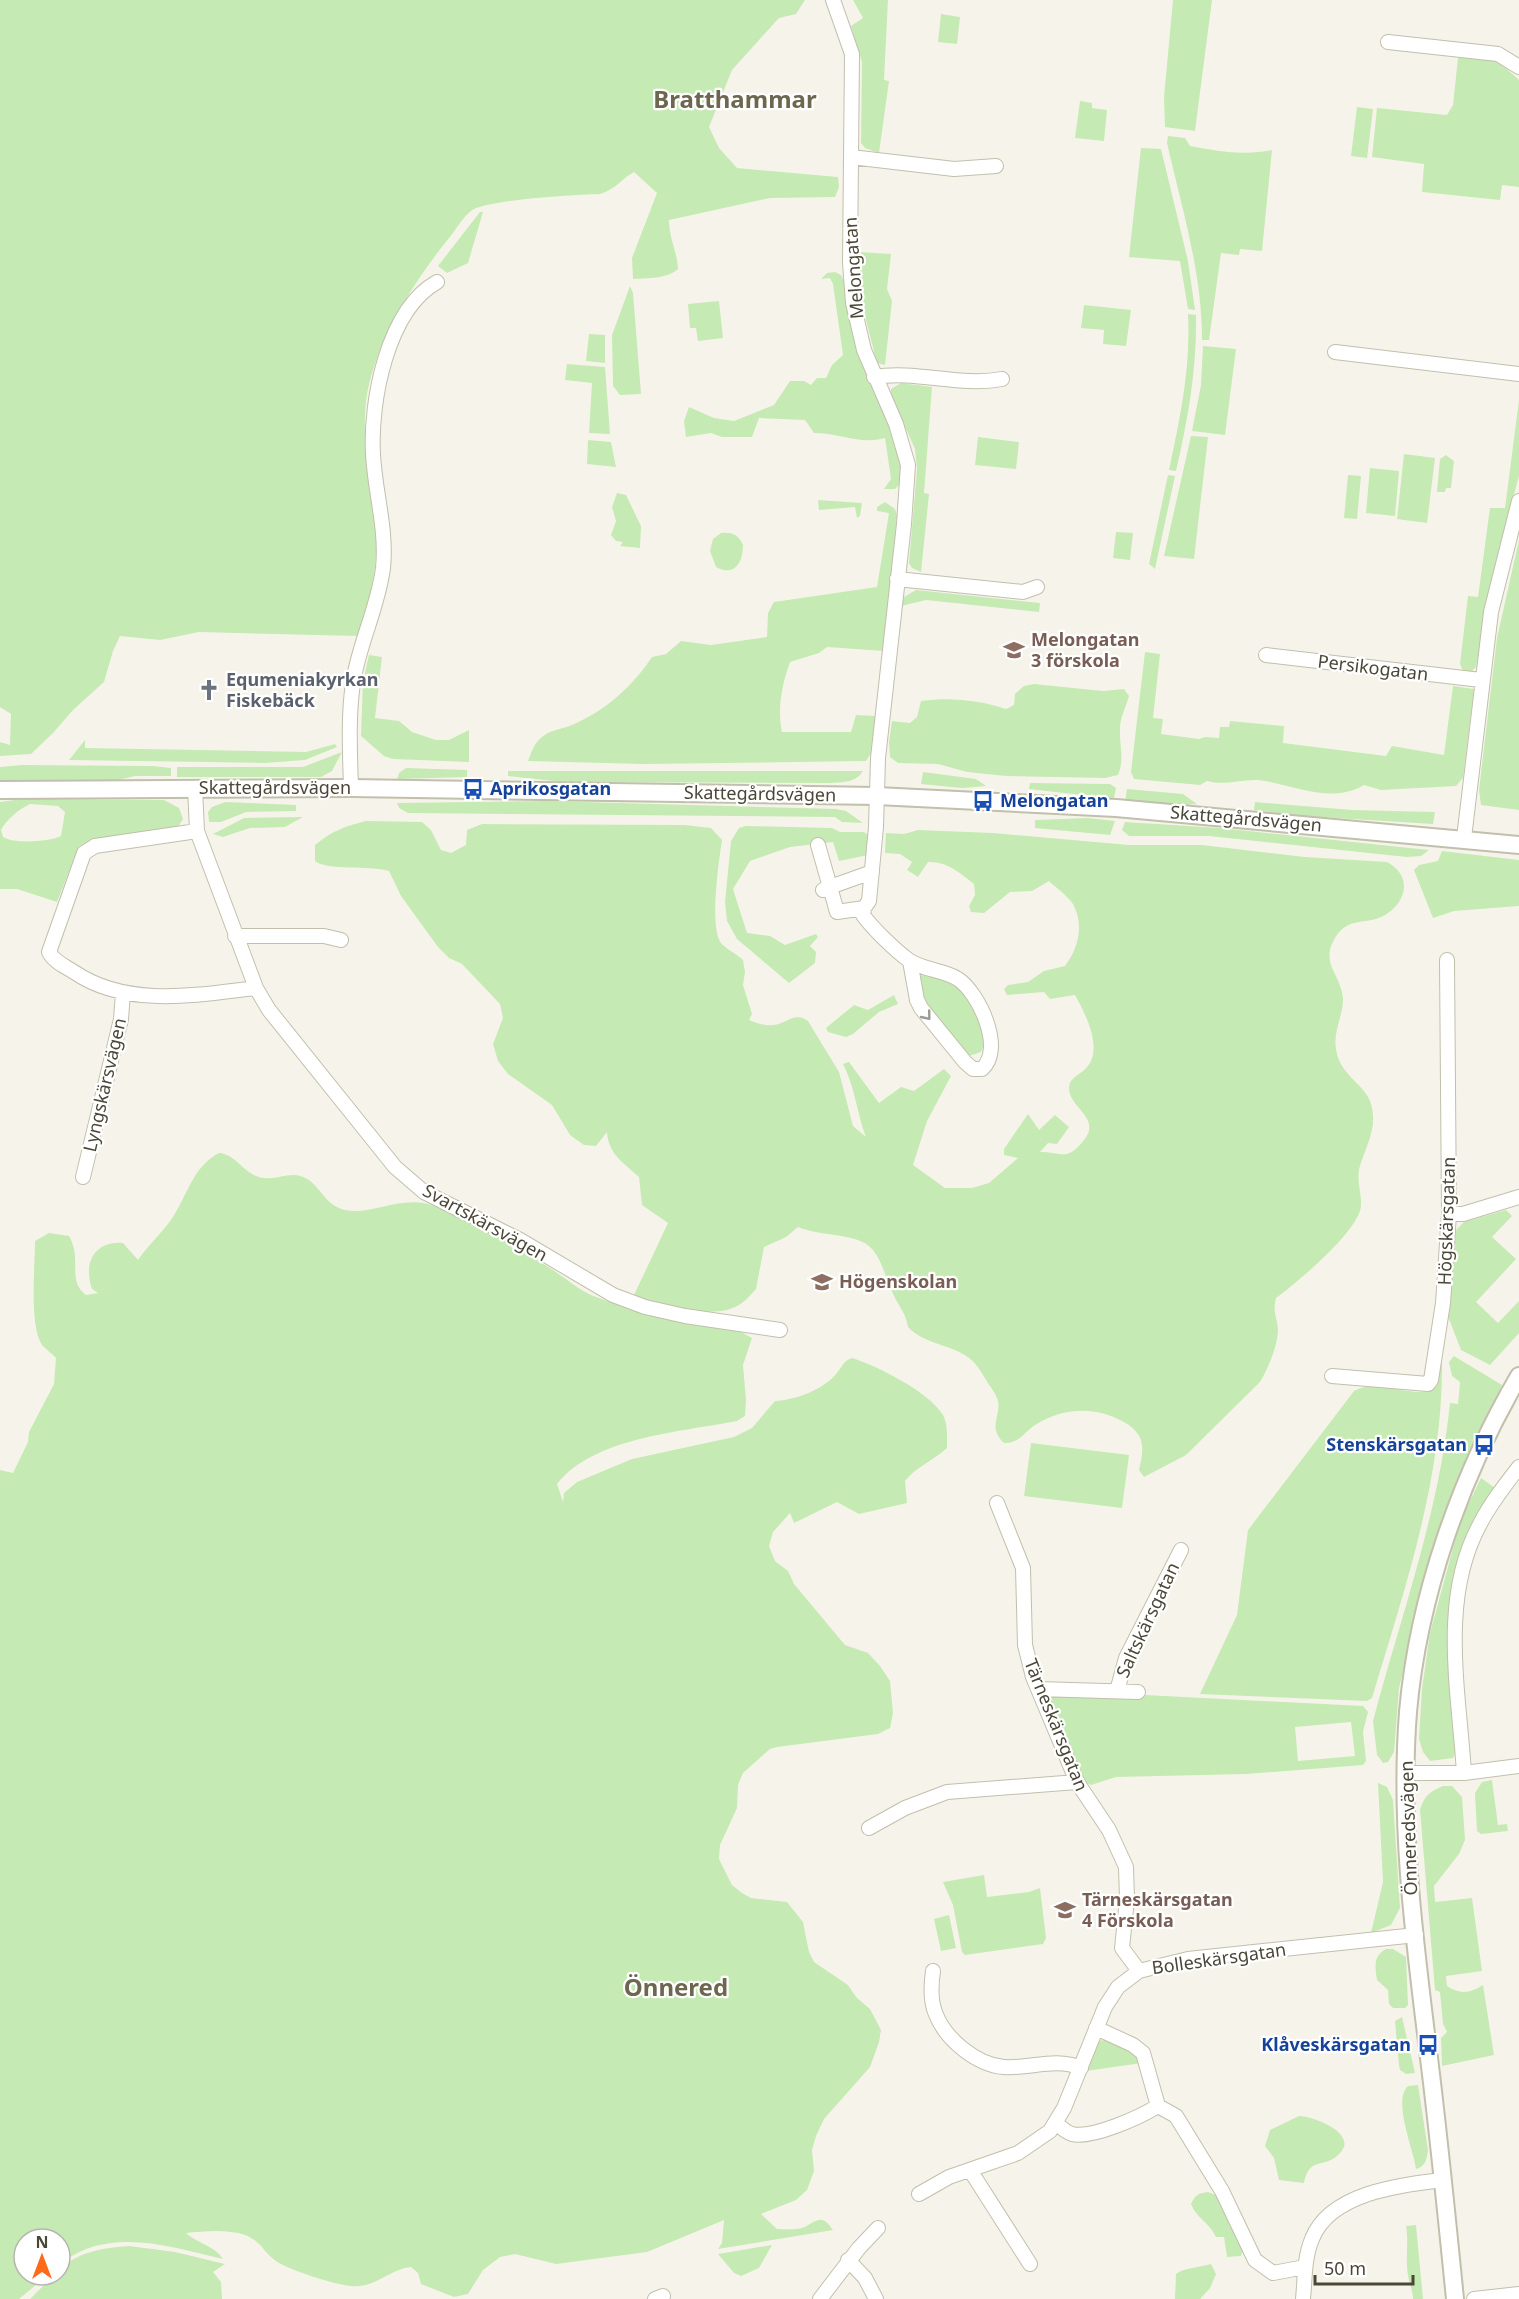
<svg xmlns="http://www.w3.org/2000/svg" width="1519" height="2299" font-family="'Noto Sans',sans-serif">
  <style>
    .green { fill: #c6eab3; fill-rule: evenodd }
    .lines { fill: none; stroke-linecap: round; stroke-linejoin: round }
    .minor-casing { stroke: #c2bfac; stroke-width: 16 }
    .tertiary-casing { stroke: #c2bfac; stroke-width: 20 }
    .minor { stroke: #fff; stroke-width: 14 }
    .tertiary { stroke: #fff; stroke-width: 16 }
    .oneway { stroke: #9b9a92 }
    .labels { text-anchor: middle; stroke-width: 4.5; stroke-linejoin: round; paint-order: stroke }
    .street-label { font-size: 18px; fill: #4a4738; stroke: #fff }
    .education-label { font-size: 18px; font-weight: bold; fill: #785e54; stroke: #fff; text-anchor: start }
    .worship-label { font-size: 18px; font-weight: bold; fill: #5b616d; stroke: #fff; text-anchor: start }
    .transit-label { font-size: 18px; font-weight: bold; fill: #164399; stroke: #fff; text-anchor: start }
    .district-label { font-size: 24px; font-weight: bold; fill: #6d674f; stroke: #fff }
  </style>
  <rect width="100%" height="100%" fill="#f6f4ea"/>
  <path class="green" d="M0,0h805l-9,14 -17,4 -47,52 -23,57 10,21 18,20 101,9 1,10 -4,10 -65,1 -101,22c0,18 8,31 9,49 -11,10 -30,9 -45,10l-1,-21 25,-65 -23,-21c-14,8 -18,17 -34,22 -29,1 -102,5 -126,15 -8,4 -16,17 -21,24 -37,45 -79,109 -87,168 -5,44 7,89 10,132 2,36 -7,69 -17,103l-160,-4 -39,8 -40,-4 -7,15 -9,31 -31,28 -20,23 -22,21 -31,2v-14l10,3 1,-31 -11,-7z
    M853,0h35l-4,80 5,1 -10,72 -14,-5 -4,-5 1,-81 -11,-36 12,-8z
    M1173,0h39l-17,131 -30,-4 -1,-30z
    M941,14l19,3 -3,27 -19,-2z
    M1469,56l29,5 21,19v107l-17,-2 -2,15 -78,-8 2,-28 -52,-7 5,-49 70,7 6,-10 5,-47z
    M1080,101l12,2v5l15,2 -3,31 -29,-3z
    M1357,107l16,2 -6,49 -16,-2z
    M1168,136l17,2 5,8c27,5 54,10 82,4l-10,101 -22,-2 -1,6 -18,-2 -12,87h-7c0,-68 -20,-131 -35,-197z
    M1141,148l20,1 27,112 7,49 -7,-1 -8,-48 -51,-4z
    M480,212h3l-15,51 -21,10 -9,-7z
    M859,252l32,2 -4,35 5,12 -7,64 -8,-2 -16,-62z
    M835,272l6,3 3,6c3,28 8,56 18,82 15,41 38,74 41,118l-8,8h-11l7,-10 -6,-41c-24,7 -47,-5 -71,-5l-9,-13 -46,-2 -7,19h-30l-11,-4 -25,4 -2,-16 5,-14 25,11 20,3 40,-16 16,-24h14l7,4 6,-7h9l6,-13 11,-10 -10,-71 -3,-6 -9,1 6,-6z
    M630,286l3,7 8,101 -21,1 -7,-9 -1,-51z
    M719,301l4,37 -25,3 -2,-13h-6l-2,-24z
    M1084,305l47,5 -5,36 -23,-2 1,-14 -23,-2z
    M1188,314l8,1c1,54 -8,104 -20,156l-7,-1c11,-52 22,-103 19,-156z
    M589,334l16,1v28l-19,-2z
    M1203,346l33,3 -11,86 -33,-4 9,-46z
    M567,364l38,3 5,67 -21,-1 3,-50 -27,-3z
    M901,383l31,4 -8,106 5,1 -8,78 -9,-4 -3,-5 8,-94 -2,-20 -24,-54v-6z
    M1519,400v76l-24,89 -19,102 -4,4h-9l-3,-7 8,-68 10,1 12,-89h15z
    M1191,436l17,1 -14,122 -30,-3z
    M978,437l41,5 -3,27 -41,-4z
    M588,440l23,2 5,25 -29,-3z
    M1404,454l31,4 -8,65 -30,-4z
    M1446,455l8,6 -3,27h-5l-1,4h-8l3,-33z
    M1370,468l29,3 -4,45 -29,-3z
    M1168,475l7,1 -20,93 -6,-5z
    M1348,475l13,1 -4,43 -13,-1z
    M617,493l9,2 15,31 -1,22 -20,-2 3,-4 -7,-1 -5,-6 5,-14 -4,-14z
    M818,500l44,3 -2,13 -3,2 -2,-11 -36,3z
    M885,502l10,7 2,6 -13,136 -57,-4 -8,6 -29,9c-8,22 -13,47 -8,70h69l5,-17 20,1 -5,37 -5,8 -222,3 -116,-3c3,-8 6,-18 14,-24 7,-7 21,-8 30,-12 33,-14 60,-38 80,-68l14,-3 15,-13 30,4 56,-8 1,-24 6,-11 103,-15 12,-74 -12,-2v-4z
    M1116,532l17,1 -3,27 -17,-2z
    M721,533c11,-1 17,1 22,12 0,18 -9,32 -27,22l-6,-16 3,-12z
    M1519,540v270l-38,-5 -2,-15 18,-152z
    M916,590l124,13 -1,9 -113,-12 -25,6 3,-9z
    M1145,652l15,2 -7,64 10,1 -2,15 38,5 6,-2 14,1 1,-11h9l1,-6 54,5 -1,17 103,13 6,-10 52,9 9,-69 21,3 -11,89 -7,8 -75,4 -17,-5c-34,20 -71,-1 -106,-5 -17,-1 -34,6 -51,1l-7,4 -66,-6 -3,-7z
    M369,655l13,2 -7,61 24,3 13,11 24,8h13l20,-10v32l-76,-3 -9,-3 -23,-20 2,-55z
    M1034,684l69,7 21,-2 5,7c-3,11 -9,22 -9,32 -1,18 5,30 -2,47l-13,3 -99,-2 -39,-4 -29,-8 -40,-1 -8,-6 -1,-15 3,-21 18,2 7,-6 4,-16c30,-4 57,-1 85,8l8,-4 1,-11 9,-8z
    M85,740v8l221,4 29,-8 2,3 -32,13 -40,3 -196,-3z
    M342,752l-10,19 -11,6h-144v-10h126z
    M22,765l131,1 18,2v8h-36l-42,10 -93,-2v-17z
    M406,768l61,2v7l-70,2 2,-6z
    M508,771h355c-7,12 -21,11 -33,12l-267,-1 -55,-6z
    M923,772l53,7 10,7 -24,2 -41,-4z
    M1030,783l80,1 6,4 -2,10h-6l-79,-9z
    M1127,789l56,5 14,10 -36,2 -36,-4z
    M22,799l142,1 15,8 4,11 -7,11 -7,3 -90,13 -22,56 -40,-13h-17v-87zM30,804l28,2 7,6 -4,24c-12,6 -48,8 -58,1l-2,-7c5,-10 18,-21 29,-26z
    M546,801l290,8 10,2 17,12 -21,-1 -7,-5 -427,-4 -9,-5 -2,-5z
    M225,802l71,3v6l-50,1 -25,10h-12l-1,-10 4,-5z
    M1255,802l97,8 83,2 -2,12 -130,-8 -49,-6z
    M303,817l-18,10 -35,1 -27,9 -10,-3 31,-16z
    M1088,818l27,3 -5,14 -75,-7v-8z
    M366,821l56,1 9,8 10,20 10,3 15,-8 1,-15 15,-6 203,1 26,3 11,12c-3,20 -13,88 -1,103 5,6 16,11 22,17l2,12 -2,13 9,29 -3,6c8,3 15,6 24,5 14,-1 21,-14 35,-4l31,51 14,54 13,11c-9,-23 -11,-50 -23,-73l6,-2 30,41 22,-16 13,4 30,-22 7,7 -24,45 -14,44 32,23h27l17,-5 29,-25 -14,-3v-6l24,-35 11,16 16,-15 14,12 -12,17 -9,-1 -8,9c22,0 27,10 44,-12 18,-22 -15,-32 -15,-52 0,-9 8,-12 14,-17 23,-18 3,-56 -8,-76l-25,4 -6,-7 -37,3 -3,-6 4,-4 20,-3 16,-11 21,-5c14,-18 19,-42 8,-62 -5,-8 -18,-17 -24,-23l-17,10 -22,1 -26,21 -13,-1 -2,-6 6,-11 -1,-11c-14,-11 -27,-23 -46,-22l-10,15 -11,-7 5,-8 -12,-8 -15,-1 1,-20 18,1 14,-4 75,3 136,12h73l103,12 82,5c23,12 22,36 1,51 -20,15 -42,-1 -56,31 -4,8 -3,18 1,26 4,8 10,20 10,30 0,16 -10,31 -7,49 3,25 27,34 34,52 9,25 -3,42 -10,65 -5,15 4,31 0,45 -9,26 -61,70 -84,87 -4,15 2,21 2,33 -1,17 -10,37 -18,51l-74,73 -42,22 -5,-7c5,-22 7,-35 -15,-48 -29,-16 -60,-15 -89,3 -12,8 -15,18 -31,18 -19,-18 1,-29 -8,-47 -2,-5 -7,-11 -10,-16 -4,-7 -10,-17 -17,-22 -18,-14 -44,-13 -61,-31 -2,-15 -12,-24 -17,-38 -6,-13 -9,-28 -18,-39 -14,-18 -53,-13 -75,-23l-12,10 -22,10 -8,42c-7,8 -15,17 -26,20 -23,8 -74,-4 -96,-14l34,-72 -26,-18 -3,-28c-15,-14 -31,-23 -32,-45l-11,14 -12,-1 -14,-10 -18,-30 -44,-31 -10,-13 -5,-17 10,-26 -3,-14 -38,-40 -13,-6 -11,-11 -37,-51 -12,-25c-20,-6 -62,0 -74,-10v-16c17,-14 30,-19 51,-24z
    M1125,822l95,6 209,22 -8,6 -14,1 -198,-21h-80l-7,-6z
    M746,826l86,2 8,4h24l5,4 -1,19 -29,6 -6,-19 -43,5 -40,14 -17,28 14,44 23,3 15,9 31,-11 2,3 -8,9 6,6 -1,11 -26,20 -52,-44 -10,-18 -2,-19 6,-61 8,-13z
    M1442,851l77,9v46l-65,5 -21,7 -19,-48 5,-5 19,-4z
    M923,975c11,0 27,5 36,12 14,12 32,48 22,65l-12,4 -47,-57 -3,-23z
    M894,995l4,9 -19,8 -26,22 -7,3 -18,-5 -2,-4 28,-23 14,5z
    M219,1153c18,1 26,24 46,25 16,2 26,-9 44,2 11,8 16,22 30,28 25,11 57,-12 89,-4 45,12 86,41 125,66 12,8 25,19 38,25 48,20 99,27 150,37l11,6 -9,27 3,35 -1,16 -8,5c-56,11 -143,16 -180,63l6,18 1,-9 13,-11 55,-23 102,-22 18,-9 23,-27c20,-1 48,-11 61,-27 6,-7 7,-13 16,-16 27,9 76,33 91,57 5,10 4,22 4,33 -14,13 -30,18 -42,33l2,22 -48,11 -22,-12 -43,21 -4,-10 -17,19 -4,14 6,15 13,10 6,13 51,61 23,8 12,13 10,15 3,32 -3,15 -12,6 -101,13 -7,2 -27,24 -5,12 -1,23 -17,37 -1,14 13,26 10,8 9,5 36,4 16,20 6,30 5,10 34,23 8,12 14,12 11,21 -2,12 -9,25 -46,52 -8,17 -4,14 2,21 -7,19 -11,10 -35,14 16,15c7,0 18,1 25,-1 13,-5 19,-17 31,2l-115,19 4,-6 2,-23 -77,32 -91,12 -41,-10 -15,3 -17,13 -15,24 -14,3 -33,-13 -3,-11 -7,-6c-21,2 -37,22 -60,19 -15,-1 -63,-16 -75,-25 -12,-8 -15,-20 -31,-26 -17,-6 -41,-4 -59,-2 11,10 29,13 37,26 -55,-13 -115,-33 -163,5v-25h-36v36h24l-29,24h-19v-829l13,3 15,-31 1,-10 25,-48 2,-26c-4,-4 -10,-9 -14,-13 -13,-20 -7,-79 -7,-104l14,-8 20,3c14,25 -3,43 17,59l12,-2 -6,-4c-9,-26 2,-48 31,-46l15,17c10,-15 23,-26 33,-40 16,-23 21,-53 48,-67z
    M1506,1210l6,6 -20,21 24,22 -40,43 22,21 21,-22v32l-29,32 -29,-15 -14,-36 6,-81 11,-11z
    M1454,1356l48,29 -32,69 -38,98 -33,136 -5,64 -6,10 -5,1 -6,-8 -4,-34c28,-106 66,-208 77,-318l8,1 2,-22 -8,-6 -3,-14z
    M1439,1362h3c1,116 -37,226 -70,336l-5,3 -167,-7 37,-79 11,-85 106,-139c22,-13 51,5 75,0z
    M1031,1443l98,12 -7,53 -98,-12z
    M1481,1478l14,10c-9,16 -20,31 -27,48 -32,66 -18,141 -10,211l-5,11 -23,3 -7,-9 -4,-13 3,-50 8,-56 31,-114z
    M1053,1694l79,4 13,-3 218,11 5,6 -5,20 3,29 -3,4 -117,9 -130,3 -25,8 -9,-4 -34,-81zM1351,1722l4,34 -57,5 -3,-34z
    M1492,1780l6,45 9,-1 1,7 -27,3 -4,-3 -2,-38 7,-11z
    M1378,1783l9,4 6,13 7,108 -9,17 -20,8 12,-51z
    M1443,1786h9l10,11 3,43 -6,14 -25,32 1,16 37,-4 10,73 -36,5 1,10c14,9 23,7 36,-1l11,70 -52,11 -1,-28 6,-6 -4,-8 -3,-32 -5,-2 -15,-180c4,-14 10,-19 23,-24z
    M984,1875l3,22 42,-5 11,-4 6,50 -3,6 -78,11 -3,-3 -9,-47 -10,-23z
    M949,1915l7,33 -15,3 -7,-32z
    M1386,1949h7l13,8 2,48 -3,3h-12l-4,-4 -1,-14 -11,-10c-2,-13 -4,-24 9,-31z
    M1402,2017l13,56 -9,1 -6,-4 -1,-5 -4,-44z
    M1104,2040l29,10 9,13 -56,8 12,-30z
    M1418,2085l10,65c-1,9 -3,17 -12,19 -2,-18 -24,-69 -8,-83z
    M1299,2116c15,0 64,19 38,40 -14,12 -28,1 -33,27l-25,-3 -5,-22 -9,-12 5,-16z
    M1208,2192l10,4 25,54 -2,6 -14,1 -3,-20h-8c-6,-14 -20,-19 -25,-33 4,-9 8,-11 17,-12z
    M1416,2225l7,74h-10c0,-9 -4,-15 -5,-24 -3,-16 1,-33 -2,-49z
    M772,2245l-13,23 -18,8 -7,-3 -16,-19z
    M129,2246l46,6 50,12 -12,8 8,10 1,17h-192l24,-24h6l1,-7c20,-17 42,-20 68,-22z
    M1211,2264l5,10 -6,14 -10,11h-25l1,-25c7,-6 25,-7 35,-10z"/>
  <g class="lines">
    <defs>
      <path id="minor" d="M833,0l19,54 -2,209 3,40 11,47 32,74 12,41 -4,59 -26,234 -2,69 -7,74 -5,7 -1,7c9,13 34,37 47,46 14,9 33,9 48,18 21,14 47,70 24,90h-9l-8,-7 -44,-54 -4,-8 -7,-39
        M1388,42l110,12 21,13
        M851,157l103,12 42,-3
        M1335,352l184,22
        M874,377c43,-7 86,10 128,2
        M897,579l126,13 14,-5
        M1266,655l215,25
        M195,788l2,43 59,157 13,22 126,157 29,25 96,48 93,55 32,12 40,9 95,14
        M351,788c-1,-35 -3,-71 2,-105 6,-40 25,-75 30,-115 4,-39 -8,-75 -10,-114 -3,-52 14,-144 64,-172
        M197,831l-102,15 -11,7 -35,99c5,10 16,14 25,20 53,36 122,23 182,16
        M1464,838l27,-226 28,-111
        M818,845l12,42 -7,3
        M864,908l-27,4 -7,-25 42,-15
        M235,936h89l17,4
        M83,1177l38,-158 2,-26
        M1449,1214h14l56,-17
        M1332,1376l96,8 3,-4 12,-77 6,-89 -2,-254
        M997,1503l26,65 2,77 8,32 44,105 32,48 17,37 1,32 -5,49 17,23
        M1038,1689l100,3
        M1117,1691l9,-33 55,-108
        M1406,1773h58l55,-7
        M1464,1773c-5,-82 -25,-174 16,-249 10,-20 25,-39 39,-57
        M869,1828l36,-20 42,-16 130,-10
        M933,1971c-2,14 -3,28 2,41 9,26 41,53 69,55 26,2 51,-10 77,1
        M1096,2028l37,17 10,8 15,53 18,10 46,75 33,69 18,13 32,-6
        M1056,2123c5,4 9,9 16,11 20,5 68,-17 86,-28
        M970,2170l60,94
        M919,2194l30,-17 69,-24 32,-22 14,-23 41,-101 13,-20 21,-16 49,-12 228,-24
        M848,2260l17,18 11,21
        M655,2299l8,-3
        M820,2299l39,-51 19,-20
        M1303,2299c2,-20 1,-41 9,-60 18,-46 88,-54 131,-59
        M1474,2299l45,-5"/>
      <path id="tertiary" d="M0,790l351,-2 526,8 239,12 403,37
        M1455,2299c-8,-80 -16,-161 -26,-241 -14,-114 -30,-230 -21,-346 10,-115 53,-237 111,-336"/>
    </defs>
    <use href="#minor" class="minor-casing"/>
    <use href="#tertiary" class="tertiary-casing"/>
    <use href="#minor" class="minor"/>
    <use href="#tertiary" class="tertiary"/>
  </g>
  <defs><path id="oneway-chevron" d="M-2-3.5L2.5 0L-2 3.5" fill="none" stroke-width="1.6" stroke-linecap="round" stroke-linejoin="round" transform="scale(1.5)"/></defs>
  <use class="oneway" href="#oneway-chevron" transform="translate(927 1016) rotate(51)"/>
  <defs>
    <symbol id="school-bare" viewBox="-9 -9 18 18"><path d="M0-5L7-2L0 1L-7-2ZM-4 1L0 2.5L4 1V4Q0 6-4 4Z" fill="#8d6e63" stroke="#fff" stroke-width="2.5" paint-order="stroke"/></symbol>
    <symbol id="church-bare" viewBox="-9 -9 18 18"><path d="M-1.2-6h2.4v3.5h3.3v2.4h-3.3V6h-2.4V-.1h-3.3v-2.4h3.3Z" fill="#6b7280" stroke="#fff" stroke-width="2.5" paint-order="stroke"/></symbol>
    <symbol id="bus-bare" viewBox="-9 -9 18 18"><path d="M-5-6H5V4H4V6H2V4H-2V6H-4V4H-5ZM-3.5-4V0h7V-4ZM-3.5 1.2v1.5H-2V1.2ZM2 1.2v1.5H3.5V1.2Z" fill="#1a4fb4" stroke="#fff" stroke-width="2.5" paint-order="stroke"/></symbol>
  </defs>
  <g fill-rule="evenodd">
    <use href="#school-bare" x="999" y="635" width="30" height="30"/>
    <use href="#church-bare" x="194" y="675" width="30" height="30"/>
    <use href="#bus-bare" x="458" y="774" width="30" height="30"/>
    <use href="#bus-bare" x="968" y="786" width="30" height="30"/>
    <use href="#school-bare" x="807" y="1267" width="30" height="30"/>
    <use href="#bus-bare" x="1469" y="1430" width="30" height="30"/>
    <use href="#school-bare" x="1050" y="1895" width="30" height="30"/>
    <use href="#bus-bare" x="1413" y="2030" width="30" height="30"/>
  </g>
  <g class="labels">
    <g class="street-label">
      <text transform="translate(854 268) rotate(-94)" y="6">Melongatan</text>
      <text transform="translate(1373 668) rotate(7)" y="6">Persikogatan</text>
      <text x="275" y="794">Skattegårdsvägen</text>
      <text transform="translate(760 794) rotate(1)" y="6">Skattegårdsvägen</text>
      <text transform="translate(1246 819) rotate(5)" y="6">Skattegårdsvägen</text>
      <text transform="translate(105 1085) rotate(-77)" y="6">Lyngskärsvägen</text>
      <text transform="translate(1447 1221) rotate(-88)" y="6">Högskärsgatan</text>
      <text transform="translate(485 1223) rotate(29)" y="6">Svartskärsvägen</text>
      <text transform="translate(1148 1620) rotate(-65)" y="6">Saltskärsgatan</text>
      <text transform="translate(1056 1725) rotate(68)" y="6">Tärneskärsgatan</text>
      <text transform="translate(1409 1828) rotate(-92)" y="6">Önneredsvägen</text>
      <text transform="translate(1219 1959) rotate(-8)" y="6">Bolleskärsgatan</text>
    </g>
    <g class="education-label">
      <text x="1031" y="646">Melongatan<tspan x="1031" dy="21">3 förskola</tspan></text>
      <text x="839" y="1288">Högenskolan</text>
      <text x="1082" y="1906">Tärneskärsgatan<tspan x="1082" dy="21">4 Förskola</tspan></text>
    </g>
    <g class="worship-label">
      <text x="226" y="686">Equmeniakyrkan<tspan x="226" dy="21">Fiskebäck</tspan></text>
    </g>
    <g class="transit-label">
      <text x="490" y="795">Aprikosgatan</text>
      <text x="1000" y="807">Melongatan</text>
      <text x="1467" y="1451" text-anchor="end">Stenskärsgatan</text>
      <text x="1411" y="2051" text-anchor="end">Klåveskärsgatan</text>
    </g>
    <g class="district-label">
      <text x="735" y="108">Bratthammar</text>
      <text x="676" y="1996">Önnered</text>
    </g>
  </g>
  <g transform="translate(42 2257)"><circle r="28" fill="#ffffff" stroke="#b7b5af" stroke-width="1.5"/>
  <path d="M0-4.5L10 22L0 15L-10 22Z" fill="#ff6a18"/>
  <text y="-9" font-size="16" font-weight="bold" text-anchor="middle" fill="#4a4738">N</text>
  </g>
  <path d="M1315 2275v9h98v-9" fill="none" stroke="#4a4738" stroke-width="3"/>
  <text x="1324" y="2275" font-size="18" fill="#4a4738" stroke="#ffffff" stroke-width="4.5" paint-order="stroke">50 m</text>
</svg>
